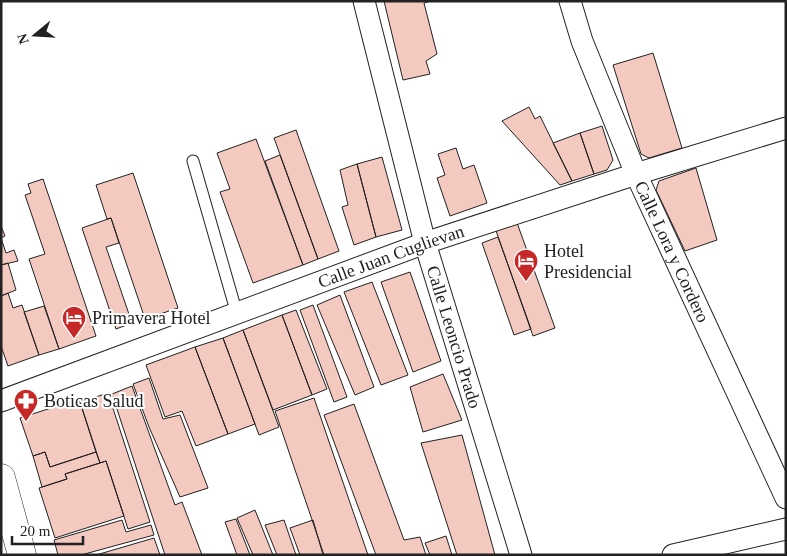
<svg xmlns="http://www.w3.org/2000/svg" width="787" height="556" font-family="'Times New Roman',serif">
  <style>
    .building { fill: #f3c9c0; stroke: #222 }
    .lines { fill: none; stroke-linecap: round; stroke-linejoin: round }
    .lane-casing { stroke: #222; stroke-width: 13 }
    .street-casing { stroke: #222; stroke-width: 23 }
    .secondary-casing { stroke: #222; stroke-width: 29 }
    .lane { stroke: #fff; stroke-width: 11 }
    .street { stroke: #fff; stroke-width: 21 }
    .secondary { stroke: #fff; stroke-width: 28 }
    .labels { text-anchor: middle; stroke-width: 4; stroke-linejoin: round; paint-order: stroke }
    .poi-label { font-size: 18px; fill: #222; stroke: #fff; text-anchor: start }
    .street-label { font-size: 18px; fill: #222; stroke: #fff }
  </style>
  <rect width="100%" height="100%" fill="#fff"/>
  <path class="building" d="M384,1h47l-7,2 13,51 -11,7 4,13 -27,6z
    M653,53l29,95 -33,10 -8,-4 -28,-89z
    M529,107l6,12 5,-3 32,65 -12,4 -58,-64z
    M602,126l11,34 -6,10 -13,4 -14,-41z
    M296,130l43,121 -21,8 -44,-121z
    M580,133l14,41 -22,7 -19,-38z
    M256,139l47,126 -50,18 -33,-91 10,-3 -13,-36z
    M456,148l7,21 11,-4 13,38 -37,13 -13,-38 8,-3 -7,-21z
    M280,155l38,104 -15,6 -38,-104z
    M382,157l20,73 -26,7 -19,-73z
    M357,164l19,73 -22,8 -12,-38 6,-2 -8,-35z
    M696,168l21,72 -32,11 -29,-61 3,-9z
    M133,173l45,135 -33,11 -34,-101 -4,1 -11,-34z
    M43,179l53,157 -37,13 -30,-90 16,-5 -20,-59 6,-2 -3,-9z
    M111,218l8,25 -13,4 26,76 -16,6 -34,-101z
    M516,220l39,108 -22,8 -38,-108z
    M1,226l4,10 -4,2 5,15 8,-3 4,11 -17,4z
    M498,237l33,92 -17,6 -32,-92z
    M8,263l8,27 -15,6v-31z
    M410,272l31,89 -28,11 -32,-90z
    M372,282l36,93 -27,10 -37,-93z
    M8,293l5,15 9,-3 17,50 -31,11 -7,-20v-50z
    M340,295l34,92 -19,8 -38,-90z
    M313,305l34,92 -13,5 -34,-92z
    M44,306l15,43 -20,6 -15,-43z
    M296,310l31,79 -15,6 -30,-80z
    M282,315l30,80 -39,15 -30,-80z
    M243,330l36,97 -20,8 -36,-97z
    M223,338l32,86 -27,10 -33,-87z
    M195,347l33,87 -32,12 -14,-35 -17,6 -19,-52z
    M443,374l19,46 -39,12 -13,-45z
    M149,378l14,41 17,-4 28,73 -28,9 -31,-70 -16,-43z
    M132,386l43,119 7,-3 20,53h-37l-53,-161z
    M108,393l42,129 -22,7 -22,-68 -6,2 -20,-61z
    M314,398l54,157h-44l-49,-144z
    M79,399l17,53 -46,15 -5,-15 -12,4 -13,-38z
    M354,404l50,136 16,-3 6,18h-50l-52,-140z
    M462,435l33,120h-38l-36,-112z
    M45,452l5,15 46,-15 4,11 -35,11 2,5 -25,8 -9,-31z
    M106,461l18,55 -69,22 -16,-50 28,-9 -2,-5z
    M255,510l18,45h-20l-16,-37z
    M236,519l14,36h-13l-12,-33z
    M122,520l4,12 25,-7 3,10 -73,20h-23l-4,-15z
    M284,520l12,35h-19l-12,-30z
    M313,520l10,35h-23l-10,-27z
    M446,536l6,19h-22l-5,-12z
    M154,538l6,17h-64z"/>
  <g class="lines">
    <defs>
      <path id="lane" d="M193,161l44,153"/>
      <g id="street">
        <path id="s1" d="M364,1l61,242 96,312"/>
        <path id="s2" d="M570,1l12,40 54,133 150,324"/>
        <path id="s3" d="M1,401l424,-158 211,-69 150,-46"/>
        <path d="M673,555l113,-26"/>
      </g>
      <path id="secondary" d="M1,478l21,77"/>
    </defs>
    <use href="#lane" class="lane-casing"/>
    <use href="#street" class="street-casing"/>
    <use href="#secondary" class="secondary-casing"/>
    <use href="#lane" class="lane"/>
    <use href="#street" class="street"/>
    <use href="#secondary" class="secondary"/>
  </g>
  <defs>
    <symbol id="hotel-pin" viewBox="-11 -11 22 30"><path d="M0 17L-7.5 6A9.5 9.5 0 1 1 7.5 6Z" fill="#c62828" stroke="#fff"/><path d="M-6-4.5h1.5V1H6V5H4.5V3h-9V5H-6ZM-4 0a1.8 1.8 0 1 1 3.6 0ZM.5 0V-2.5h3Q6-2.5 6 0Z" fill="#fff"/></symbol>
    <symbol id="pharmacy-pin" viewBox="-11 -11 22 30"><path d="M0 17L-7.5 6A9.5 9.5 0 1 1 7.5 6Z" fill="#c62828" stroke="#fff"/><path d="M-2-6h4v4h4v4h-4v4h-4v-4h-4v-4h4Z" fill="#fff"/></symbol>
  </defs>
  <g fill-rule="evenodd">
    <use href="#hotel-pin" x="512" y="247" width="28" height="38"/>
    <use href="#hotel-pin" x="60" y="304" width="28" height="38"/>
    <use href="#pharmacy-pin" x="12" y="387" width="28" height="38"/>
  </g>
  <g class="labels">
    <g class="poi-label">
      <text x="544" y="257">Hotel<tspan x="544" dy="21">Presidencial</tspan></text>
      <text x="92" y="324">Primavera Hotel</text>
      <text x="44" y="407">Boticas Salud</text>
    </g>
    <g class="street-label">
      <text dy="6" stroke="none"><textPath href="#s2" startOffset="271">Calle Lora y Cordero</textPath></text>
      <text dy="6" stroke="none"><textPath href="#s3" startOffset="416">Calle Juan Cuglievan</textPath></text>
      <text dy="6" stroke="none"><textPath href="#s1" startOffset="348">Calle Leoncio Prado</textPath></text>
    </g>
  </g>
  <rect width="787" height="556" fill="none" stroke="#222222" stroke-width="5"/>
  <g transform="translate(35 35) rotate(252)" stroke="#ffffff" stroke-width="4" paint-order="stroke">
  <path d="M0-4L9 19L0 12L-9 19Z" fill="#222222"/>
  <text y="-8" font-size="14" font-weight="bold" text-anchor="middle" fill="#222222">N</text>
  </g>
  <path d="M12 536v8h71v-8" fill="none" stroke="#222222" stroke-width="2.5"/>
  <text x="20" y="536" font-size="15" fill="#222222" stroke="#ffffff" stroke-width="4" paint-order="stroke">20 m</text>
</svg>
